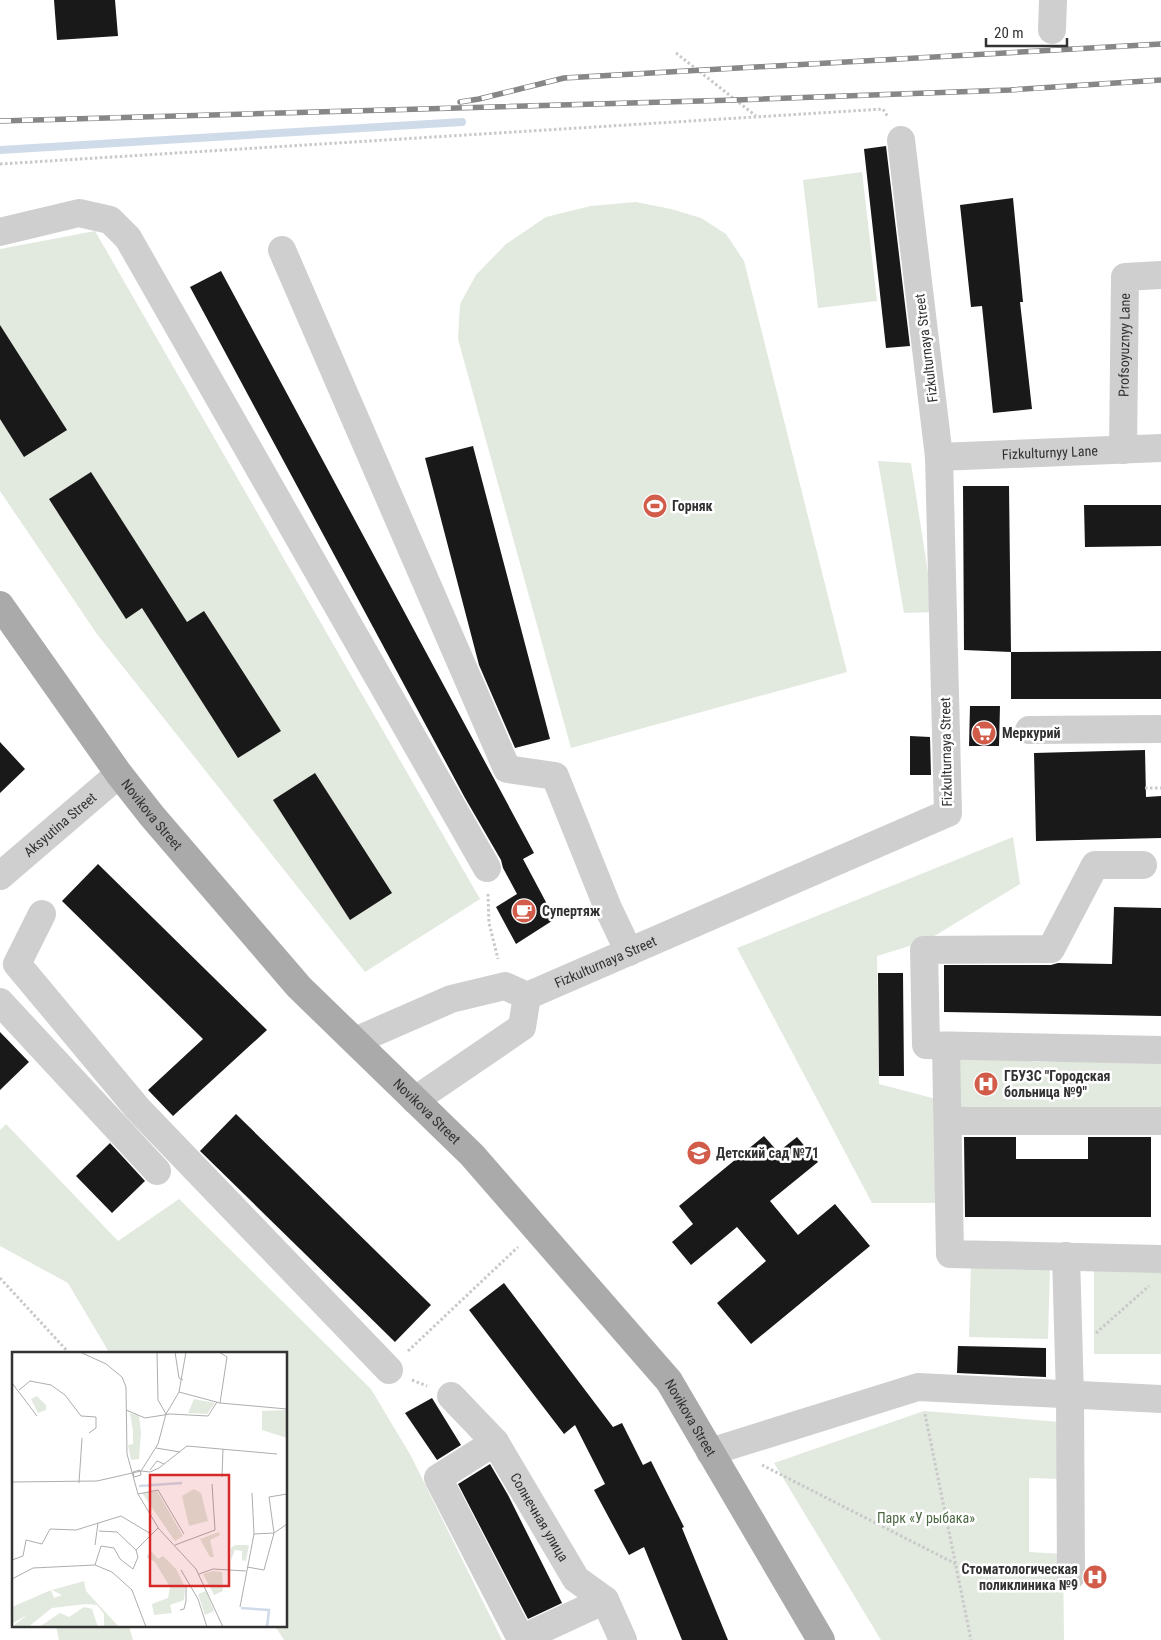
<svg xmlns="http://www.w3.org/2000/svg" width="1161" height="1640" font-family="'Roboto Condensed',sans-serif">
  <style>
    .green { fill: #e2e9df }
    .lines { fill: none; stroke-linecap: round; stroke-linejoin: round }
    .stream { stroke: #d0dbea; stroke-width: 8 }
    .building { fill: #191919 }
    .path { stroke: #c9c9c9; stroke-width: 3; stroke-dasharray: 2.5 2.5; stroke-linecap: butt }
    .minor { stroke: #cfcfcf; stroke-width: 28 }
    .major { stroke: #aaa; stroke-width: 28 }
    .rail-casing { stroke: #878787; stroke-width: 5.5 }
    .rail { stroke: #fff; stroke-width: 4; stroke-dasharray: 11; stroke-linecap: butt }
    .labels { text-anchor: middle; stroke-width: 5; stroke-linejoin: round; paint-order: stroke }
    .street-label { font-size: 14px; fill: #323232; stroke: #fff }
    .poi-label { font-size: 14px; font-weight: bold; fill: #323232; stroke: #fff; text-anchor: start }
    .park-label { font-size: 14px; fill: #4d6943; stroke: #fff }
    .inset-river { fill: none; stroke: #d0dbea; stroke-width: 2.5 }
    .inset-road { fill: none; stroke: #adadad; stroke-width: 1 }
    .view { fill: #d62828; fill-opacity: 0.15; stroke: #d62828; stroke-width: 2.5 }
    .inset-edge { fill: none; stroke: #323232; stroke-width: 2.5 }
  </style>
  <rect width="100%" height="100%" fill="#fff"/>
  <path class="green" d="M862,172l15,129 -59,7 -15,-128z
    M636,202l35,7 30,9 25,16 18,27 103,411 -276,76 -113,-409 2,-35 16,-29 30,-31 40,-27 45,-11z
    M95,231l385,668 -115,73 -268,-338 -97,-143v-242z
    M878,461l33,2 23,149 -30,1z
    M1013,837l7,47 -94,57 -49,15 2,128 57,15 5,104h-69l-135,-255z
    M958,1052h66l9,10h49l9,-8 70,1v62l-201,-2z
    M6,1124l112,117 61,-42 192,190 40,67 91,184h-218l-9,-14h11v-272h-176l-42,-71 -68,-37v-116z
    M971,1264l79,1 -2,74 -79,-2z
    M1094,1270h67v84h-67z
    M924,1411l136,11 1,57 -32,-1v74l34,2 1,86h-183l-107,-177z
    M56,1626h73l4,14h-74z"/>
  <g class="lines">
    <path class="stream" d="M0,150l462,-28"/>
  </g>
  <path class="building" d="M54,0h61l3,36 -61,4z
    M886,146l24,200 -24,2 -22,-199z
    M1013,198l10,104h-3l12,107 -39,4 -11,-107 -11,1 -11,-102z
    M221,271l313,582 -11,6 32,60 -39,25 -20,-37 21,-13 -14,-26 -2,-8 -36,-62 -275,-511z
    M0,325l67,105 -43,27 -24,-38z
    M473,446l77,293 -35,9 -36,-83 -54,-207z
    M91,472l96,150 17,-11 77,120 -43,27 -96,-150 -16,11 -77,-120z
    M963,486h46l2,166 -47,-2z
    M1084,505h77v41l-76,1z
    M1161,651v48h-150v-47z
    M970,706h30l-1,40h-30z
    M910,736l20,1 1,38h-21z
    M0,742l25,27 -25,24z
    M1145,750l1,47 15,-1v42l-125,3 -2,-88z
    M315,773l77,120 -42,27 -77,-120z
    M98,864l169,166 -94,86 -25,-26 55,-51 -141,-138z
    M1114,907l47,1v108l-217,-4v-47h107l7,-2 54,1z
    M878,973h25l1,103h-25z
    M0,1032l29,30 -29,28z
    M236,1114l195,191 -36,37 -195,-191z
    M764,1136l14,16 19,-15 21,25 -48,39 28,34 37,-31 35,42 -119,98 -34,-41 49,-42 -29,-34 -46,38 -19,-23 21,-18 -14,-18z
    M964,1137h52v22h72v-22h63v80h-186z
    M110,1143l35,38 -33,32 -36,-37z
    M504,1283l109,144 9,-4 21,42 8,-4 33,66 -2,1 46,112h-46l-38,-93 -15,8 -35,-65 11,-6 -30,-59 -11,9 -95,-124z
    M958,1346l88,2v29l-89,-4z
    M432,1398l29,47 -24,15 -32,-47z
    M490,1464l18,31 54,108 -34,16 -70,-135z"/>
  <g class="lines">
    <path class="path" d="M676,53l80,63
      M0,164l883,-55 5,8
      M1145,788h16
      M488,894l1,29 9,36
      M0,1278l70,76
      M1096,1333l53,-47
      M408,1351l110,-104
      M412,1380l15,6
      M925,1414l46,226
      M762,1465l194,99"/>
    <g class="minor">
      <path d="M1052,30l1,-30"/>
      <path d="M0,232l79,-19 31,7 18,18 359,630"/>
      <path d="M282,250l225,519 48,7 53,132 21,44"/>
      <path id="s1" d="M1123,450l2,-173 36,-2"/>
      <path id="s2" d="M939,457l222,-9"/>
      <path d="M1029,730l132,-1"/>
      <path d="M1143,865h-48l-44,84 -127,1 2,95 235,5"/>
      <path id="s3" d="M0,876l119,-102"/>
      <path d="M42,914l-25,50 121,145 251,261"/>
      <path d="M0,1002l157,169"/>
      <path id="s4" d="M355,1041l96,-42 54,-13 22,10 421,-183 -9,-356 -38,-317"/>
      <path d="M946,1047l4,207 211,5"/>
      <path d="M415,1100l107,-73 5,-31"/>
      <path d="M948,1121h213"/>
      <path d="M1066,1256l4,140 1,180"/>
      <path id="s5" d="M451,1396l44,46 81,137 29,21 18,40"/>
      <path d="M495,1442l-57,36 83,161 84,-39"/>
      <path d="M710,1452l208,-65 243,12"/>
    </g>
    <path class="major" id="s6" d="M0,605l119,169 33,42 147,171 173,168 197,226 152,259"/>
    <defs>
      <path id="rail" d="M460,102l19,-3 85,-21 597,-34
        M0,121l735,-21 275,-10 151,-10"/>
    </defs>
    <use href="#rail" class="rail-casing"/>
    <use href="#rail" class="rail"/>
  </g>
  <defs>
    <symbol id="stadium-disc" viewBox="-11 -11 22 22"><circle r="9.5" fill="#d25c4a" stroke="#fff"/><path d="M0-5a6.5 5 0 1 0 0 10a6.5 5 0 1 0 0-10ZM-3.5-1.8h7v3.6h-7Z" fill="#fff"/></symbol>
    <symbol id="supermarket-disc" viewBox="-11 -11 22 22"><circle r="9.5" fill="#d25c4a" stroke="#fff"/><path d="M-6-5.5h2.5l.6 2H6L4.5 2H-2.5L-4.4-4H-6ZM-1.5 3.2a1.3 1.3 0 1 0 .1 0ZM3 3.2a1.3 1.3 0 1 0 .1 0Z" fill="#fff"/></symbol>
    <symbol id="cafe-disc" viewBox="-11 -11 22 22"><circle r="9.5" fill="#d25c4a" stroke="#fff"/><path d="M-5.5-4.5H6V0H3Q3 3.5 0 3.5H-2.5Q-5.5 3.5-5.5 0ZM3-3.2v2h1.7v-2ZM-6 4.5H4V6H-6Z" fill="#fff"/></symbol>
    <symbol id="hospital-disc" viewBox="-11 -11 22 22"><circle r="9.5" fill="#d25c4a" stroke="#fff"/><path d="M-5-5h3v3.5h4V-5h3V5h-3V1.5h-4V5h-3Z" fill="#fff"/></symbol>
    <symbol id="school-disc" viewBox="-11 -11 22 22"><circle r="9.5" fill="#d25c4a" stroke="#fff"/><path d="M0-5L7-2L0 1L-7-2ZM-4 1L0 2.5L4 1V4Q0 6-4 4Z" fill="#fff"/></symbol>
  </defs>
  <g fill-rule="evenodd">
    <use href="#stadium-disc" x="641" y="492" width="28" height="28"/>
    <use href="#supermarket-disc" x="970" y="719" width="28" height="28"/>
    <use href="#cafe-disc" x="510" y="897" width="28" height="28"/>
    <use href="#hospital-disc" x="972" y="1070" width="28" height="28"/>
    <use href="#school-disc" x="685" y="1139" width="28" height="28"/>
    <use href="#hospital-disc" x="1081" y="1563" width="28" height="28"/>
  </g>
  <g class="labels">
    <g class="street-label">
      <text dy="5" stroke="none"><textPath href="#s1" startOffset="105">Profsoyuznyy Lane</textPath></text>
      <text transform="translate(926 348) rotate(-97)" y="5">Fizkulturnaya Street</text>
      <text dy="5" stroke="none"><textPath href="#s2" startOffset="111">Fizkulturnyy Lane</textPath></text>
      <text transform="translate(946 752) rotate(-91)" y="5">Fizkulturnaya Street</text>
      <text dy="5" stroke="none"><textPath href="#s6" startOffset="259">Novikova Street</textPath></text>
      <text dy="5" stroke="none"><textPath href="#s3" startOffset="79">Aksyutina Street</textPath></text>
      <text dy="5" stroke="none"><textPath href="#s4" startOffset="270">Fizkulturnaya Street</textPath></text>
      <text dy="5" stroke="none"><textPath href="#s6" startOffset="664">Novikova Street</textPath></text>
      <text dy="5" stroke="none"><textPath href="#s6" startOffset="1069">Novikova Street</textPath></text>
      <text dy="5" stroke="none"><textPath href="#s5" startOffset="151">Солнечная улица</textPath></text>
    </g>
    <g class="poi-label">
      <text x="672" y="511">Горняк</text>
      <text x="1002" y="738">Меркурий</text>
      <text x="542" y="916">Супертяж</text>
      <text x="1004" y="1081">ГБУЗС "Городская<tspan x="1004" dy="16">больница №9"</tspan></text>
      <text x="716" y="1158">Детский сад №71</text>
      <text x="1078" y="1574" text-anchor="end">Стоматологическая<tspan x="1078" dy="16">поликлиника №9</tspan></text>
    </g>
    <g class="park-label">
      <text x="926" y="1523">Парк «У рыбака»</text>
    </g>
  </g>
  <g transform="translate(12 1352)">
    <rect width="275" height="275" fill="#fff"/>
    <path d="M25,44l9,9v5l-8,3 -7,-14zM182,47l21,4 -8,11 -19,-1zM275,58v28l-25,-8v-19zM118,61l9,3 2,16 -2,27 -8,1 -3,-15 5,-1v-13zM182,137l7,4 7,28 -19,5 -7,-30zM145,139l26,45 -8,5 -33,-48zM207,180l1,3 -10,5 4,17h-4l-10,-18zM223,193h14l-3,16 -4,-1v-9l-7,-1 -4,10v-12zM139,199l7,8 5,-3 13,13 9,18 -1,13 -14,5 2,8 -18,2 -2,-11 16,-6 2,-11 -15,-25 -9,-5zM201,219l9,1 1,19 -9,4 -11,-21zM72,229l2,10 33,36h-15v-13l-7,-9 -11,-1 -34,4 -24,19h-16l16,-13 -16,10v-17l39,-17 3,8 8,-3 -10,-5zM194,239l8,20 -9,4 -7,-21zM72,255l8,2 6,18h-59l21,-14 9,4z" fill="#e2e9df"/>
    <path class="inset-river" d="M127,134l43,-3M229,256l28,2 -2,17"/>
    <path class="inset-road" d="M68,0l26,12 16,13 4,10 1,67 11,40 21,35 37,40 27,58M163,0l4,26 4,2M207,0l8,5 -7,46M0,31l25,33M7,38l11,-9 21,4 14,10 16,21 15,1v11l-7,5M167,40l7,-40M114,58l19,8 25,-4 38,2 9,-14M154,62l13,-22 41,11 67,6M144,96l24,4M128,118l1,5 -7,2 -1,-5zM138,118l7,-9 7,3M129,119l9,1 9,-4 28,-22 90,8M210,125l1,-28M0,130l85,-1 44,-10 17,-27 8,-30 -8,-14 -1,-48M67,131l3,-45M126,142l20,-4 26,44M242,182l20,-1 13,-9M83,193l3,-22M163,193l40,-15 -3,-46M124,198l22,-22M0,208l11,-4 3,-16 16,4 8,-15 26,1 45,-14 30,18M83,213l6,-19 13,2 6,11 13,10 5,-12 -2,-7 -19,-18 -18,-1M235,215l17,3 10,-37 -5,-36 18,-3M169,218l17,29 9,28M187,222l14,-5 33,2M0,227l21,-11 62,-3 17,7 20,18 14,37M228,255l14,-73 -2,-41M168,258l4,-1 2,-8v-15"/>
    <path class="view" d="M138,123h79v111h-79z"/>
    <rect width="275" height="275" class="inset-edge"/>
  </g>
  <path d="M986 38v8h81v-8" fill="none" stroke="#323232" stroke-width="2.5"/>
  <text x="994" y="38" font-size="15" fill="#323232" stroke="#ffffff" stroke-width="4" paint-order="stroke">20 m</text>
</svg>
